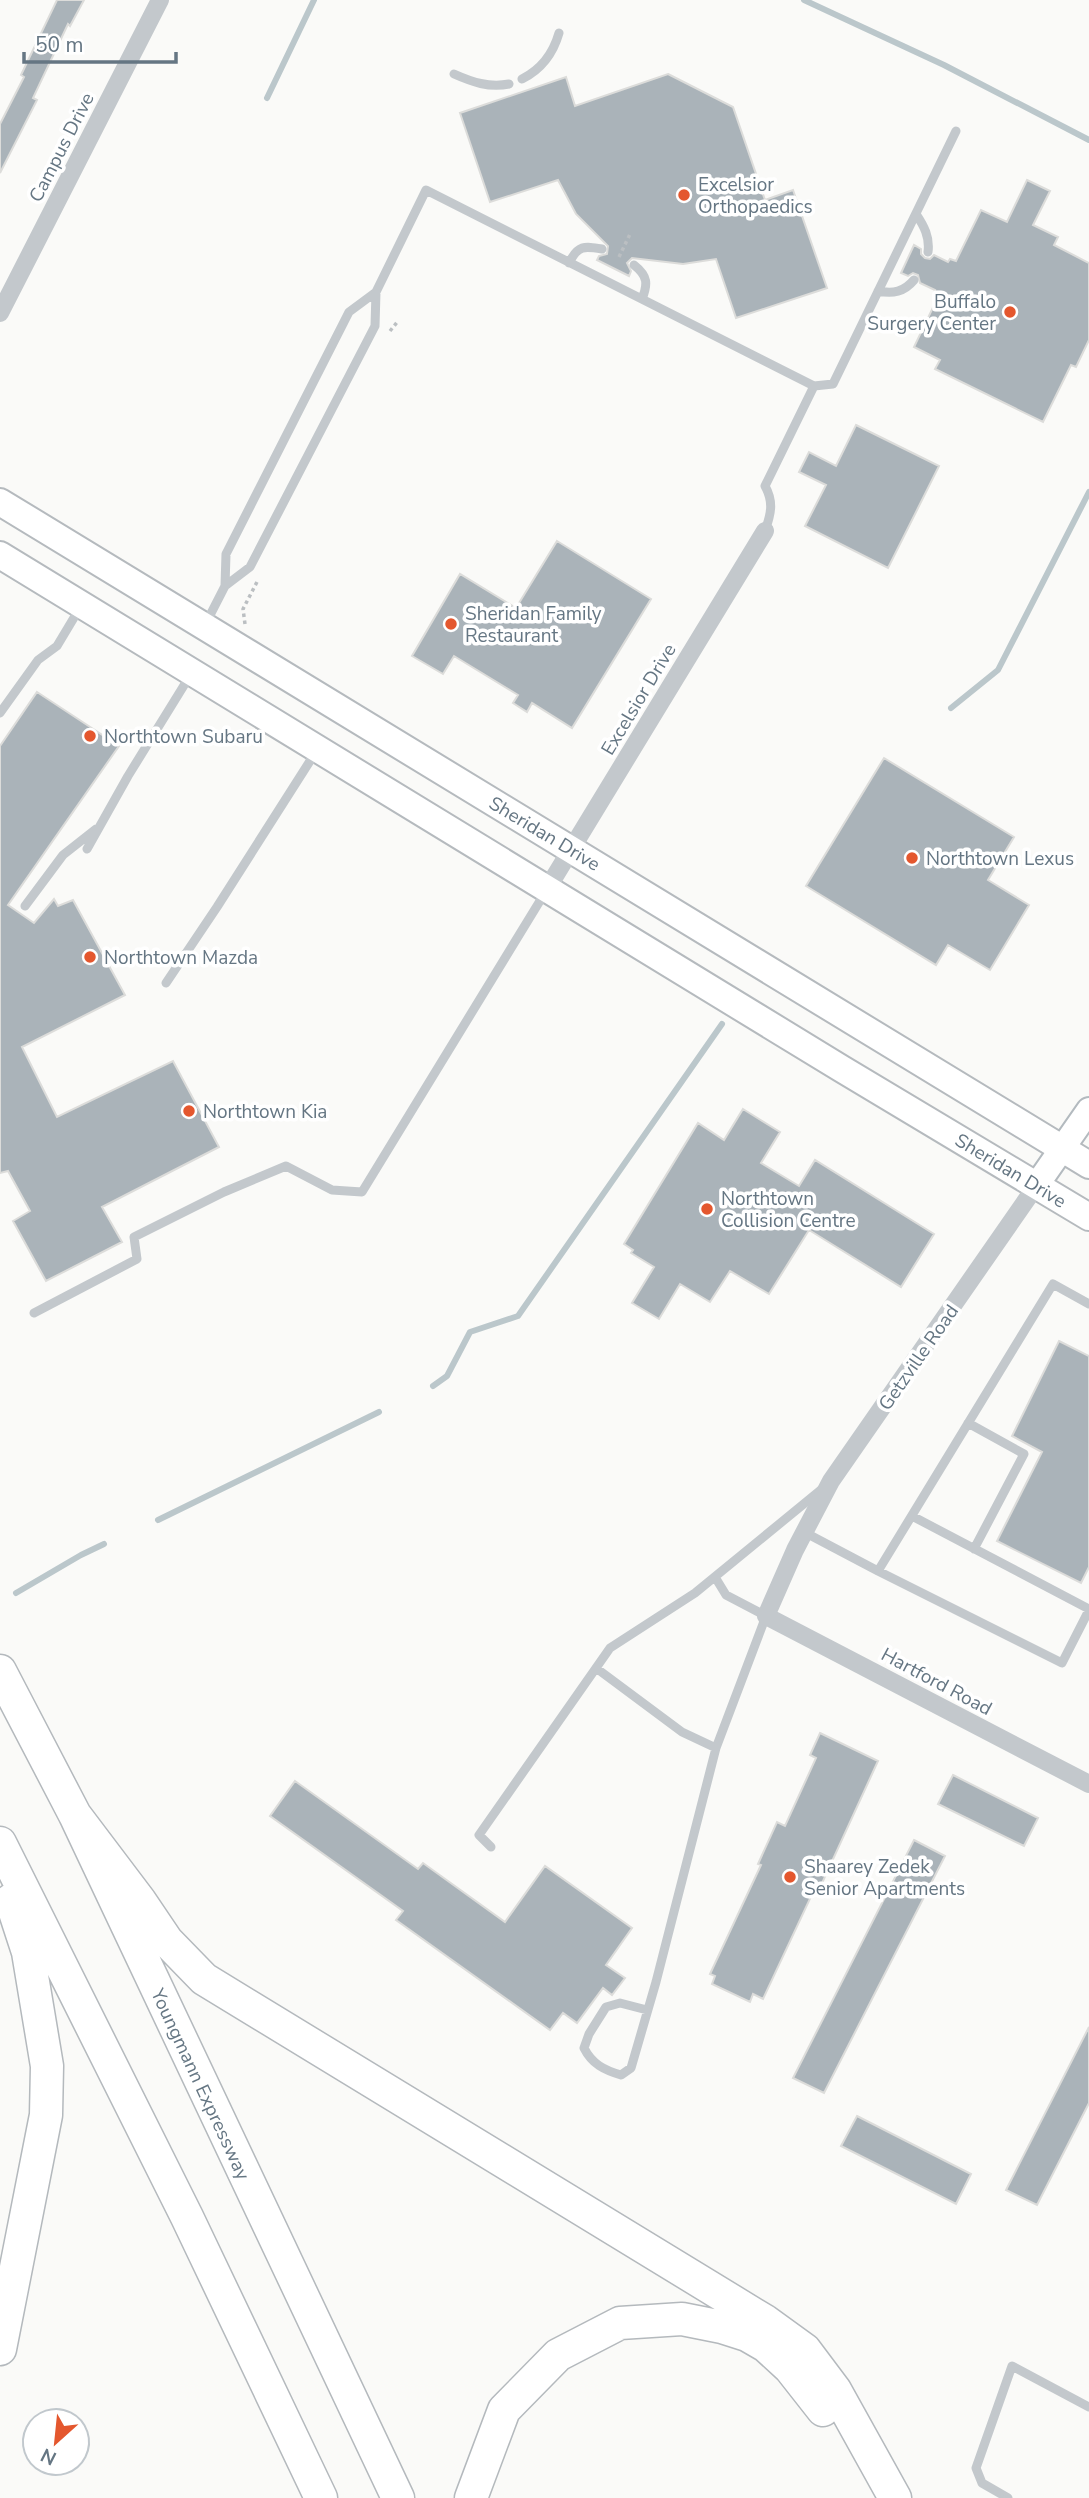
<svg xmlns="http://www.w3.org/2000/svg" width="1089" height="2498" font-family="'Nunito Sans',sans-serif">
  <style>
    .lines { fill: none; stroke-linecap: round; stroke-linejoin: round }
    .stream { stroke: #bbc7cb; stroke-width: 6 }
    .building { fill: #aab3b9; stroke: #dcdcda; stroke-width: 2 }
    .secondary-casing { stroke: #b3babf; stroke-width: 28 }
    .primary-casing { stroke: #b5babe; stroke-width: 30 }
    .highway-casing { stroke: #b4b9bd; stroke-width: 35 }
    .path { stroke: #bbbfc2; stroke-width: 3.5; stroke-dasharray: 3.5 3.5; stroke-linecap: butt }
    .lane { stroke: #c3c8cc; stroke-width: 9 }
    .street { stroke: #c3c8cc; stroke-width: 18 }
    .secondary { stroke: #fff; stroke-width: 24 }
    .primary { stroke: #fff; stroke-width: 26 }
    .highway { stroke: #fff; stroke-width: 32 }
    .poi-dot { fill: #e4572e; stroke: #fff; stroke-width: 2.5 }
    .labels { text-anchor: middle; stroke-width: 7; stroke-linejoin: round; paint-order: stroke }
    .street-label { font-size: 19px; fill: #657683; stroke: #fff }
    .poi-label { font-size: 19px; fill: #657683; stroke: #fff; text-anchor: start }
  </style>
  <rect width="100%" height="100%" fill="#fafaf8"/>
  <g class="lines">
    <path class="stream" d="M804,0l140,65 145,75
      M267,98l47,-98
      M951,708l47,-38 91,-178
      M433,1386l14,-10 23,-44 48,-16 204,-292
      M158,1520l221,-108
      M16,1593l65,-38 23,-11"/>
  </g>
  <path class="building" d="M57,0h27l-14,26 -2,-2 -35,74 4,2 -37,73v-49l24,-47 -3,-2z
    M668,74l65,33 32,93 28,-10 34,98 -91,30 -20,-59 -33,5 -51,-6 -5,5 4,8 -2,5 -32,-16 2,-4 8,-2 1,-8 -32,-32 -18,-34 -68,22 -30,-89 106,-36 9,29z
    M1027,180l23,11 -17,34 25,12 -4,8 35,18v77l-13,27 -5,-2 -28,57 -108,-53 5,-9 -26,-13 25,-52 -5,-3 1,-2 -15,-7 -2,-8 -5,-2 -5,3 -7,-3 13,-28 7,4v5l4,4 5,1 4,-4 14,7 2,-3 6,2 25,-51 26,12z
    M856,425l83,41 -51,102 -83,-42 21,-41 -27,-13 10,-20 27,14z
    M557,541l94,58 -79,129 -40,-25 -5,9 -14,-9 5,-8 -64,-39 -11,18 -31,-18 48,-82 56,34z
    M37,692l82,54 -111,159 26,18 20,-24 4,7 15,-6 52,95 -103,52 35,70 116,-56 46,86 -117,60 20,35 -76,39 -33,-60 17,-10 -22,-40 -8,2v-427z
    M884,758l130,79 -26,43 41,25 -39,65 -42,-25 -12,20 -130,-79z
    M743,1109l37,23 -19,31 38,23 16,-26 119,74 -33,53 -92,-57 -40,64 -39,-23 -20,31 -30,-18 -21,35 -27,-16 22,-36 -23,-14 2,-3 -9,-6 74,-121 26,17z
    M1059,1341l30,15v211l-8,16 -84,-42 45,-89 -30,-16z
    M820,1733l58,28 -60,131 -4,-2 -51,109 -10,-5 -3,8 -38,-18 3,-8 -5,-2 51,-109 -3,-1 19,-42 8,4 31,-68 -6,-3z
    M953,1775l85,43 -14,28 -86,-42z
    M295,1781l123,88 5,-6 82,59 40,-56 87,62 -26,37 19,13 -13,17 -9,-7 -26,35 -14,-10 -13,17 -154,-110 7,-9 -133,-95z
    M914,1840l31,16 -121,237 -31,-15z
    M1089,2027v76l-52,102 -31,-15z
    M857,2116l114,58 -15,30 -115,-58z"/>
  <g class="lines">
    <defs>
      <path id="secondary" d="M1036,1186l53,-76"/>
      <path id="primary" d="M0,502l1089,663
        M0,555l842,514 247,148"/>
      <path id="highway" d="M0,1671l75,144 323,683
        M75,1815l65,86 27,40 37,38 561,342 40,29 30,40 60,108
        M0,1843l187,374 134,281
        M0,2349l46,-234 1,-49 -19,-114 -17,-52
        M471,2498l33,-88 54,-55 62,-32 62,-4 40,8 25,8 19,11 24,22 33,42"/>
    </defs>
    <use href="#secondary" class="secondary-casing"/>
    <use href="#primary" class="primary-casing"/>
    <use href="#highway" class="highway-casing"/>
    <path class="path" d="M619,257l12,-25
      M390,331l8,-10
      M245,624l-2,-15 15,-29"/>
    <path class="lane" d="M454,74c18,8 35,14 55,10
      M522,79c20,-10 31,-25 37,-46
      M916,214c8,12 14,23 12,38
      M569,263c9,-18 15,-17 33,-14
      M634,265c14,11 14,19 8,34
      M878,291c15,3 26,1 36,-11
      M376,292l-27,20 -123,242 -1,32 25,-19 125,-241 1,-34 50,-102 388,196
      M765,531c6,-17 9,-29 0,-45l49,-100 19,-2 123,-253
      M205,625l20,-39
      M0,713l38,-53 19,-14 24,-40
      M87,849l41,-73 63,-102
      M25,906l38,-51 33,-26
      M166,983l51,-76 100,-157
      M34,1313l103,-54 -3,-22 90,-45 62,-26 46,24 30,2 184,-301
      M968,1423l56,31 -50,95
      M912,1516l177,93
      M804,1532l74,39 175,-287 36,20
      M878,1571l184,92 27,-53
      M596,1668l86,64 34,16
      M491,1847l-12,-12 131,-187 85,-55 127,-104
      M647,2010l-27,-7 -14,4 -17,27 -5,14c8,16 20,22 37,27l10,-7 25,-86 60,-234 50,-132 -40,-21 -11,-18
      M1008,2498l-26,-15 -6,-15 36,-102 77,41"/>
    <path class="street" d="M0,313l160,-313
      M547,889l218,-358
      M1036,1186l-205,295 -36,69 -29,66 323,168"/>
    <use href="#secondary" class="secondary"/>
    <use href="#primary" class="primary"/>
    <use href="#highway" class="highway"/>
  </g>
  <g class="poi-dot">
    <circle cx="684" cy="195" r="7"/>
    <circle cx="1010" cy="312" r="7"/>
    <circle cx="451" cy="624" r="7"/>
    <circle cx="90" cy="736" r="7"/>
    <circle cx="912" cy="858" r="7"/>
    <circle cx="90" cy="957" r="7"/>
    <circle cx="189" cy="1111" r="7"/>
    <circle cx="707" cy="1209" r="7"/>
    <circle cx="790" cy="1877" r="7"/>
  </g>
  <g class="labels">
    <g class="street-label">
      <text transform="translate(61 147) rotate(-63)" y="7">Campus Drive</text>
      <text transform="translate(638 699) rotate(-59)" y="7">Excelsior Drive</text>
      <text transform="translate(545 833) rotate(31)" y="7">Sheridan Drive</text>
      <text transform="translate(1011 1170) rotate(31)" y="7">Sheridan Drive</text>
      <text transform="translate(918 1357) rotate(-55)" y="7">Getzville Road</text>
      <text transform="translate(937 1681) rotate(28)" y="7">Hartford Road</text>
      <text transform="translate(201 2084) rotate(65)" y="7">Youngmann Expressway</text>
    </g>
    <g class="poi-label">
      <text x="698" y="191">Excelsior<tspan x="698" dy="22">Orthopaedics</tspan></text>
      <text x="996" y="308" text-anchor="end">Buffalo<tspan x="996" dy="22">Surgery Center</tspan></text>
      <text x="465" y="620">Sheridan Family<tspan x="465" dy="22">Restaurant</tspan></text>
      <text x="104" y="743">Northtown Subaru</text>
      <text x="926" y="865">Northtown Lexus</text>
      <text x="104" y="964">Northtown Mazda</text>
      <text x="203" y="1118">Northtown Kia</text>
      <text x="721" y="1205">Northtown<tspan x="721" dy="22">Collision Centre</tspan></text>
      <text x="804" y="1873">Shaarey Zedek<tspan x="804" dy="22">Senior Apartments</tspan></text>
    </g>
  </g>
  <g transform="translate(56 2442) rotate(207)"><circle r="33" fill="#ffffff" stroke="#c1c8cd" stroke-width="2"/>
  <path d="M0-5L12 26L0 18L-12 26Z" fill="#e4572e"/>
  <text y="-10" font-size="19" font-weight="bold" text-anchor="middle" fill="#657683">N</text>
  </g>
  <path d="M24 52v10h152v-10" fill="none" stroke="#657683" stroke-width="3.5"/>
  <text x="35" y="52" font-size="21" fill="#657683" stroke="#ffffff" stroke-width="5" paint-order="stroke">50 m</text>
</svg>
